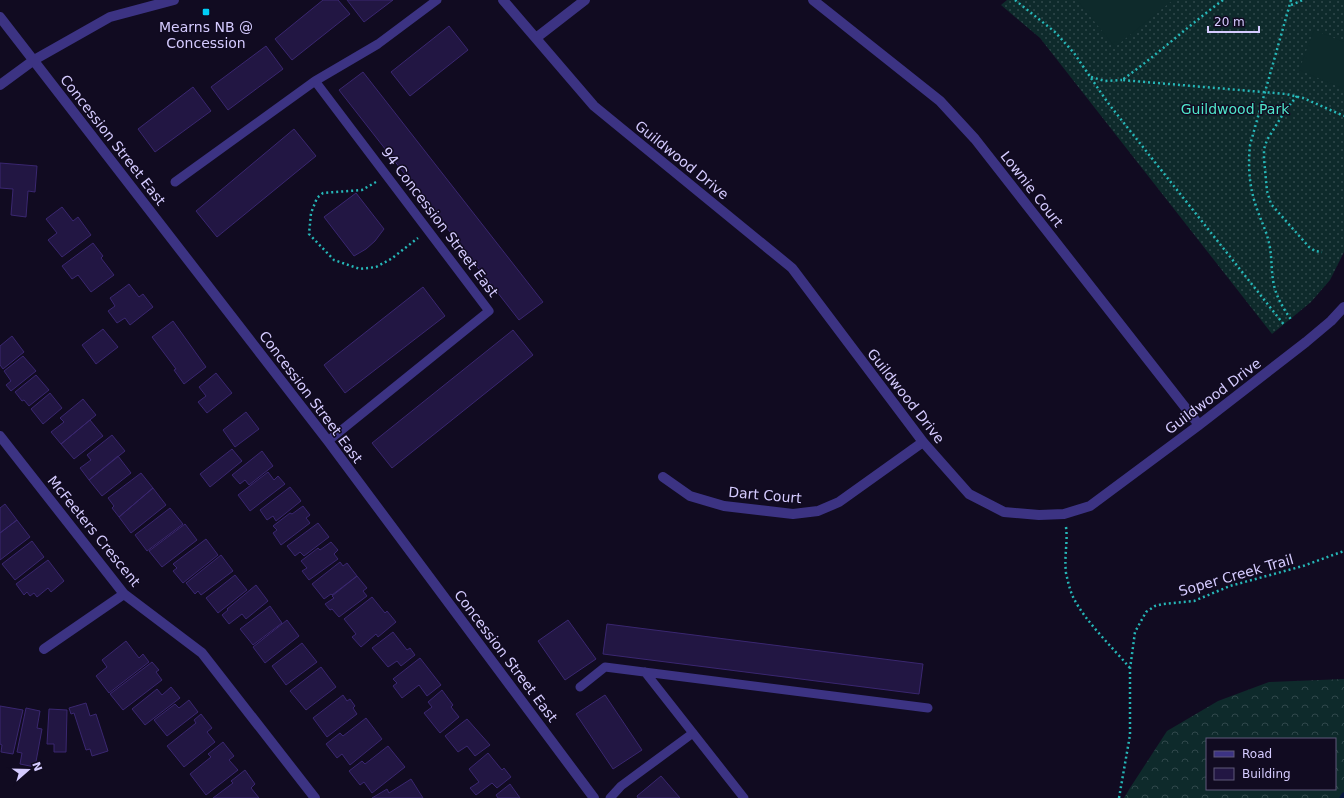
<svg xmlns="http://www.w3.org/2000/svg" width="1344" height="798" font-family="'DejaVu Sans',sans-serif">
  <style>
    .grass { fill: url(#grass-dots) }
    .forest { fill: url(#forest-crowns); fill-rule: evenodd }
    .pitch { fill: #0e2a2b }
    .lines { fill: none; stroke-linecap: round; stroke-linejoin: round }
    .stream { stroke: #06173f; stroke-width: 5 }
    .building { fill: #221643; stroke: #3a2770 }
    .path { stroke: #26b7b8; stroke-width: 2.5; stroke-dasharray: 2 3; stroke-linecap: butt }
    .service { stroke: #3c3383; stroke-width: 9 }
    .minor { stroke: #3c3383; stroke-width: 10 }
    .tertiary { stroke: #3c3383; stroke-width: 10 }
    .poi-dot { fill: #00cdf6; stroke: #110b21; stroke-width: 1.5 }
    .labels { text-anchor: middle; stroke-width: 3; stroke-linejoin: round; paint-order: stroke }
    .poi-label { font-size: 14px; fill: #d5cbff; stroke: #110b21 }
    .park-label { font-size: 14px; fill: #50e6cb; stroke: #110b21 }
    .street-label { font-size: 14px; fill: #d5cbff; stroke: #110b21 }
  </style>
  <defs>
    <pattern id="grass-dots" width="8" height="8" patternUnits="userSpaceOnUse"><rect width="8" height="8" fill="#0e2a2b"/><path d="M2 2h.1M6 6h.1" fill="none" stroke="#30484b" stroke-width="1.8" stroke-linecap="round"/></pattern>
    <pattern id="forest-crowns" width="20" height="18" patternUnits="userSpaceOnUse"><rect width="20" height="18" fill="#0e2a2b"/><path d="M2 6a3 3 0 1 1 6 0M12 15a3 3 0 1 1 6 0" fill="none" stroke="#30484b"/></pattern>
  </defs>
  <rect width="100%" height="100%" fill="#110b21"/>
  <path class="grass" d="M1007,0h337v252l-14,28 -19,22 -39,32 -232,-296 -39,-33z"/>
  <path class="forest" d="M1344,679v119h-220l6,-10 37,-57 51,-30 51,-19zM1207,739h128v50h-128z"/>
  <path class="pitch" d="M1077,0h96l-58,47z
    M1314,30l30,12v47l-45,-19z"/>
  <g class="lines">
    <path class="stream" d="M1342,798l2,-3"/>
  </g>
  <path class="building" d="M323,0h15l12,14 -58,46 -17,-21z
    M347,0h46l-29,22z
    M449,26l19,24 -58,46 -19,-24z
    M266,46l17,23 -55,41 -17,-23z
    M363,72l180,230 -24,18 -180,-230z
    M193,87l18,24 -56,41 -17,-23z
    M294,129l22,27 -99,81 -21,-26z
    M0,163l37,3 -2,26 -7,-1 -2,26 -15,-2 2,-26 -13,-1z
    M356,193l28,36 -9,12 -9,8 -12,7 -30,-39z
    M62,207l11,14 5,-4 13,18 -29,22 -14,-17 9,-7 -11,-14z
    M93,243l10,13 -2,2 13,17 -23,17 -13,-17 -6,4 -10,-13z
    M129,284l10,13 4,-3 10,13 -23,18 -5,-7 -8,5 -9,-12 7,-5 -5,-8z
    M423,287l22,29 -100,77 -21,-28z
    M173,321l33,46 -22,17 -10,-14 2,-1 -24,-32z
    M103,329l15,18 -22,17 -14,-19z
    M513,330l20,25 -141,113 -20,-25z
    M12,336l12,16 -21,17 -3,-4v-19z
    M23,356l13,15 -25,20 -5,-6 5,-4 -7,-10z
    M216,373l16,20 -25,20 -9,-11 8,-6 -7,-9z
    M36,375l13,15 -20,16 -5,-6 -2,1 -7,-9z
    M50,393l12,15 -19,16 -12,-15z
    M83,399l13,16 -35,29 -10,-12 13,-10 -4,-4z
    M246,412l13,17 -24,18 -12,-17z
    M90,420l13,16 -29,23 -13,-15z
    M112,435l13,16 -36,29 -9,-12 11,-8 -4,-5z
    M232,449l10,12 -32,26 -10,-13z
    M262,451l11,15 -24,19 -4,-5 -5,4 -8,-9z
    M118,456l13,17 -29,23 -13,-16z
    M268,472l6,8 4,-4 7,8 -35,27 -12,-16z
    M141,473l12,15 -34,29 -7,-9 2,-2 -6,-8z
    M290,487l11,14 -25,20 -3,-5 -6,4 -7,-10z
    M153,488l13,17 -35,28 -12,-16z
    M5,504l12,16 -17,13v-25z
    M303,506l7,9 -4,3 4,5 -29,22 -8,-12 4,-3 -4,-4 17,-13 2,1z
    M170,508l13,16 -36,27 -12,-16z
    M17,520l13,17 -30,23v-27z
    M318,523l11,14 -25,19 -4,-4 -5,4 -8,-10z
    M185,524l12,16 -35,27 -13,-16z
    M206,539l12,16 -35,28 -10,-12 4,-3 -4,-4z
    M32,541l12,16 -29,23 -13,-16z
    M331,542l7,8 -4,4 4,5 -29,21 -7,-9 5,-3 -6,-7 17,-13 2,2z
    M221,555l12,16 -32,24 -3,-4 -3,3 -9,-11z
    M48,560l16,21 -13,11 -3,-4 -11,9 -3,-4 -4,3 -3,-4 -3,3 -8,-11z
    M340,562l3,4 4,-3 10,13 -25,19 -1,-1 -7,5 -12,-15z
    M235,575l12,15 -29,23 -12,-15z
    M357,576l10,12 -4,3 4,5 -28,21 -7,-8 -2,1 -5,-6 9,-6 -2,-2z
    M256,585l12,16 -22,18 -4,-5 -13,10 -7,-9 6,-5 -1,-1z
    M372,597l13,16 2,-2 9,11 -18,15 -2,-3 -15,13 -9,-10 4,-3 -12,-15z
    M270,606l12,17 -29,22 -13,-16z
    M287,620l12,16 -34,27 -12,-16z
    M568,620l28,39 -31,21 -27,-39z
    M607,624l316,40 -4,30 -316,-40z
    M393,632l14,18 3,-2 5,7 -14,11 -4,-5 -9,6 -16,-19z
    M126,641l13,17 4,-4 6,8 -40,31 -13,-17 11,-9 -5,-7z
    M302,643l15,19 -31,23 -14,-19z
    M420,658l21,27 -14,11 -8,-11 -17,13 -9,-12 4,-3 -4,-4z
    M152,662l7,8 -3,2 6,8 -39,30 -13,-16z
    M321,667l15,20 -30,23 -16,-19z
    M171,687l9,11 -35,27 -13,-16 25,-20 5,6z
    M442,690l11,15 -2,2 8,10 -19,16 -16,-20 8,-6 -4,-5z
    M343,695l4,6 3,-2 5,7 -2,2 4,6 -30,23 -14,-19z
    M605,695l37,55 -29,19 -37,-55z
    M189,700l9,12 -31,24 -13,-16 21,-16 4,4z
    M86,703l4,13 6,-2 12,37 -16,5 -2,-7 -4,1 -12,-37 -3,1 -2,-6z
    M0,706l23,4 -10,44 -12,-2 1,-7 -2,-1z
    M26,708l14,3 -3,17 5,1 -7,38 -15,-3 2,-11 -5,-1z
    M49,709l18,1 -1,42h-12v-8h-7z
    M201,714l11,14 -5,4 8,10 -31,25 -17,-21 29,-23 -2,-3z
    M366,718l16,21 -32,26 -8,-11 -5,4 -11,-14 14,-11 3,3z
    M467,719l23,26 -15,11 -8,-10 -9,6 -13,-16z
    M223,742l11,14 -5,4 9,10 -32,25 -16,-21 21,-17 -3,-3z
    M388,746l17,21 -33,26 -8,-11 -4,3 -11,-14 13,-10 3,3z
    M488,753l14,17 2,-2 7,9 -14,11 -5,-5 -16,12 -6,-7 9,-6 -10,-13z
    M245,770l10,14 -4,4 8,10h-46l20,-15 -2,-2z
    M661,776l19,22h-42l-1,-2z
    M411,779l12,19h-51l15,-9 2,4z
    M510,784l10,14h-22l-2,-3z"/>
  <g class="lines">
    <path class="path" d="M1015,0l40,32 19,21 34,50 177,223
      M1223,0c-35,26 -66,55 -101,80l164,14 17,4 41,18
      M1291,0l-41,145c-2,20 -1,39 5,58 4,14 11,26 14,40 3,12 2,25 4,37 2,15 10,28 19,41
      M1291,5l12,-5
      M1091,77l14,4 17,-1
      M1297,96l-12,15 -18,29 -3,9v10l3,32 4,13 38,43 6,4 7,1
      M376,182l-14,8 -39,3 -6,5 -6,15 -2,21 25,26 26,9 16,-2 15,-8 27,-21
      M1066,527c2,15 -2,29 0,46 2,9 4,18 8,26 12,23 39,49 56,69
      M1119,798l11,-63v-66l5,-37 11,-20 9,-6 8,-2 31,-3 36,-15 73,-20 41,-15"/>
    <path class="service" d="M315,81l174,230 -161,130
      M175,182l140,-101 63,-37 59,-44
      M645,672l99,126
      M580,687l25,-20 323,41
      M610,798l11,-12 72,-53"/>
    <path class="minor" d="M503,0l91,106 198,162 131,174 46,52 35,18 35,3 25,-1 26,-8 109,-81 107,-83 25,-21 13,-14
      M813,0l127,101 35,38 224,286
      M536,38l49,-38
      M0,436l124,158 78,59 113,145
      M663,477l27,19 34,10 69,8 25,-3 21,-9 84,-60
      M44,649l80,-55"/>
    <path class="tertiary" d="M0,17l328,424 266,357
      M0,85l34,-25 76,-43 64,-17"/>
  </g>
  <rect class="poi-dot" x="202" y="8" width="8" height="8" rx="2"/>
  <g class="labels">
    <g class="poi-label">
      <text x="206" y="32">Mearns NB @<tspan x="206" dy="16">Concession</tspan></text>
    </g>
    <g class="park-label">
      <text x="1235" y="114">Guildwood Park</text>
    </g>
    <g class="street-label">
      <text transform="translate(113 140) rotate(52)" y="5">Concession Street East</text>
      <text transform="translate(682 160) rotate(39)" y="5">Guildwood Drive</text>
      <text transform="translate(1032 189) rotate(52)" y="5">Lownie Court</text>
      <text transform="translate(440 222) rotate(53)" y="5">94 Concession Street East</text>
      <text transform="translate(906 396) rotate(52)" y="5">Guildwood Drive</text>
      <text transform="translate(1213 396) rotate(-37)" y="5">Guildwood Drive</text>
      <text transform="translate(311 397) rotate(53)" y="5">Concession Street East</text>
      <text transform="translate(765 495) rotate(5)" y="5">Dart Court</text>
      <text transform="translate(94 531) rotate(51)" y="5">McFeeters Crescent</text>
      <text transform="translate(1236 575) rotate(-16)" y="5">Soper Creek Trail</text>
      <text transform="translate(506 656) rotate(53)" y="5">Concession Street East</text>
    </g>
  </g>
  <rect x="1206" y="738" width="130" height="52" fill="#110b21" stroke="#5f587a"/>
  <rect x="1214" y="751" width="20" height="6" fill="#3c3383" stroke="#5f587a"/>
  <text x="1242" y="758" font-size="12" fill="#d5cbff">Road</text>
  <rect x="1214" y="768" width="20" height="12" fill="#221643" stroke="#5f587a"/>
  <text x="1242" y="778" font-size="12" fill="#d5cbff">Building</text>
  <g transform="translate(28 770) rotate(70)" stroke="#110b21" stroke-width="3" paint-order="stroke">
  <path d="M0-3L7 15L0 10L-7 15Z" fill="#d5cbff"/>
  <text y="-6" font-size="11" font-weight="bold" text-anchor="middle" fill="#d5cbff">N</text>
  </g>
  <path d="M1208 26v6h51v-6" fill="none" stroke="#d5cbff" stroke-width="2"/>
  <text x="1214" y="26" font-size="12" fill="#d5cbff" stroke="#110b21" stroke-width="3" paint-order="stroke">20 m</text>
</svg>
